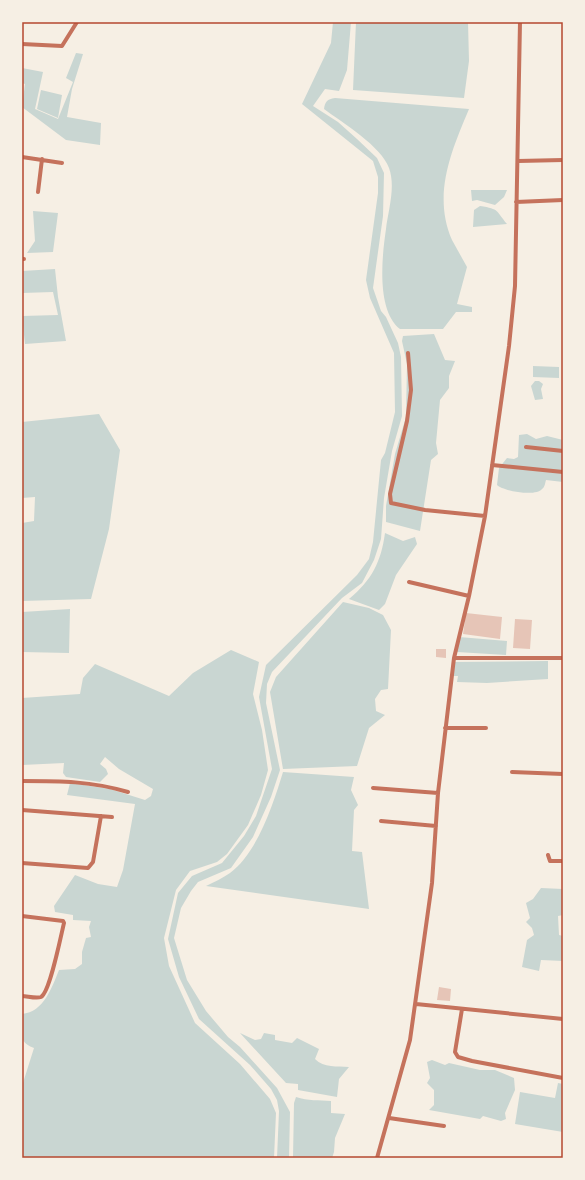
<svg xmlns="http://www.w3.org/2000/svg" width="585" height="1180" font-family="Inter,sans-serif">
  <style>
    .water { fill: #c9d6d2 }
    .building { fill: #e6c5b7 }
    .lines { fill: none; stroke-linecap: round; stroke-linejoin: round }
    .minor { stroke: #c5725c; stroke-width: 4 }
    .neatline { fill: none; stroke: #b5482f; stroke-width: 1.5 }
  </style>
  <rect width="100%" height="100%" fill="#f6efe4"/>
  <path class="water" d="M333,22h18l-4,48 -8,21 -14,-2 -12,17 25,16 19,17 20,19 7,15 -1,43 -10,72 8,23 5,6 12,26 3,14 1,59 -10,35 -8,47 -3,41 -7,21 -12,23 -20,15 -70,74 -5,12 -1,19 14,67 -9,27 -18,40 -22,31 -33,14 -7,9 -10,17 -7,30 13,42 19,31 22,26 12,10 37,41 13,24 -1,46h-12l2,-47 -2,-11 -6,-11 -21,-24 -51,-46 -20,-42 -11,-38 10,-46 14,-17 30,-13 22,-27 12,-20 16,-47 -13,-72 7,-32 91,-90 12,-16 4,-17 8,-82 4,-7 10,-41 -1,-59 -24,-55 -4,-18 12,-87v-16l-5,-16 -71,-57 29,-61z
    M356,22h112l1,39 -5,37 -111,-8z
    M76,53l7,1 -11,35 -5,28 34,6 -1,22 -34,-5 -44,-33 3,-23 -3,-1v-15l21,4 -8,37 23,10 15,-37 -7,-4z
    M41,90l21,5 -4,23 -21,-9z
    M335,98l134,11c-17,41 -37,85 -17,131 5,9 10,18 15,27l-10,37 15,3v5h-16l-13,17h-43c-24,-19 -18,-73 -14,-100 2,-18 10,-42 3,-61 -8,-22 -46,-45 -65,-59 1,-7 3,-10 11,-11z
    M471,190h36l-3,7 -9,8 -18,-5 -5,1z
    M480,206c20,3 16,5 27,18l-34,3 1,-17z
    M33,211l25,2 -5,39 -26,1 8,-12z
    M55,269l3,28 8,44 -41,3 -3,-28 36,-1 -5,-23 -31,1v-22z
    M434,334l11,26 10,1 -6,15v12l-9,12 -4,43 2,11 -7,6 -11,71 -34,-9v-16l9,-52 11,-37 1,-53 -5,-23 1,-5z
    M533,366l26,1v11l-26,-1z
    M535,381h4l4,3 -2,5 2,10 -8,1 -4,-14z
    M99,414l21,36 -11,79 -18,70 -69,2v-78l12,-2 1,-24 -13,1v-76z
    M527,434l9,5 11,-3 16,4v42l-17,-2c-1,3 -1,7 -4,9 -6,8 -39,2 -45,-4l2,-17 8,-10 7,1 4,-2 1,-22z
    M385,533l18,8 12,-4 2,7 -21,31 -11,29 -6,6 -30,-11c23,-19 32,-37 36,-66z
    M343,602l26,6 14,7 8,15 -3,59 -7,1 -6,9 1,12 9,4 -16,13 -12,38 -74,3 -13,-77 6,-15z
    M70,609l-1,44 -47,-1v-40z
    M459,637l48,4 -1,14 -49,-3z
    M231,650l28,12 -6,32 9,36 6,40 -7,25 -13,30 -21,29 -10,8 -27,9 -14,19 -12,48 5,28 26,57 45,41 30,35 6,14 -2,45h-252v-72l12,-38c-17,-6 -12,-17 -12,-34 22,-2 30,-27 37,-44l16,-1 7,-5v-12l4,-14 5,-1 -2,-10 2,-6 -18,-1v-5l-18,-3 -1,-6 21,-31 23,9 19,3 6,-17 12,-66 -68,-9 3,-12 40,6 35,11 6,-4 2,-7 -34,-20 -14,-12 -5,7 6,5 2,5 -8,8 -34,-5 -3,-4 1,-10 -42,2v-67l58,-4 3,-16 12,-14 74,32 24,-23z
    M548,661v18l-61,4 -30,-1 1,-6h-5l1,-14z
    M283,772l71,5 -3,13 7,15 -4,5 -2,41 10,1 7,57 -163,-23c8,-4 17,-8 24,-13 27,-19 44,-71 53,-101z
    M541,888l22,1v26l-5,1 1,19 4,1v25l-22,-1 -2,11 -17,-4 5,-27 7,-5 -2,-7 -6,-6 4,-4 -4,-15 7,-4z
    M240,1033l15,7 6,-1 3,-6 11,2v5l17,3 5,-5 22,11 -4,10c9,9 22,7 34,8l-10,12 -2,18 -39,-7v-6l-12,-1z
    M432,1060l13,5 4,-2 31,7h15l19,8 1,12 -10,23 1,6 -5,2 -18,-5 -3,3 -51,-9 5,-5v-15l-7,-7 3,-5 -3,-16z
    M558,1083l5,1v48l-48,-8 5,-32 35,6z
    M296,1097c12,4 23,3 35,4v12l14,1 -10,24 -1,14 -2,6h-39l1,-55z"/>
  <path class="building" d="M466,613l36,4 -2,22 -37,-5z
    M515,619l17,1 -2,29 -17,-1z
    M436,649h10v9l-10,-1z
    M439,987l12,2 -1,12 -13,-1z"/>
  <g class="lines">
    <path class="minor" d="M22,44l40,2 15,-24
      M22,157l40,6
      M518,161l45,-1
      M38,192l4,-33
      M516,202l47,-2
      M22,259h2
      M408,353l3,37 -4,31 -17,73 1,9 34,7 60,6
      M526,447l37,4
      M492,465l71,7
      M409,582l60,14
      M454,658h109
      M445,728h41
      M512,772l51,2
      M22,781c38,0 69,0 106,11
      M373,788l65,5
      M22,810l90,7
      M381,821l55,5
      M548,855l2,6h13
      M22,863l66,5 5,-6 8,-46
      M22,916l41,5 1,2c-3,12 -14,69 -23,74 -5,2 -14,-1 -19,-1
      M416,1004l147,15
      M462,1009l-7,43 3,5 14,4 91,17
      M389,1118l55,8
      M377,1158l33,-118 22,-157 6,-90 16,-135 15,-62 16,-80 24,-170 6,-60 5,-264"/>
  </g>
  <rect width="585" height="1180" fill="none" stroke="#f6efe4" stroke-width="46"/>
  <rect x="23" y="23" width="539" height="1134" class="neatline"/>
</svg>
